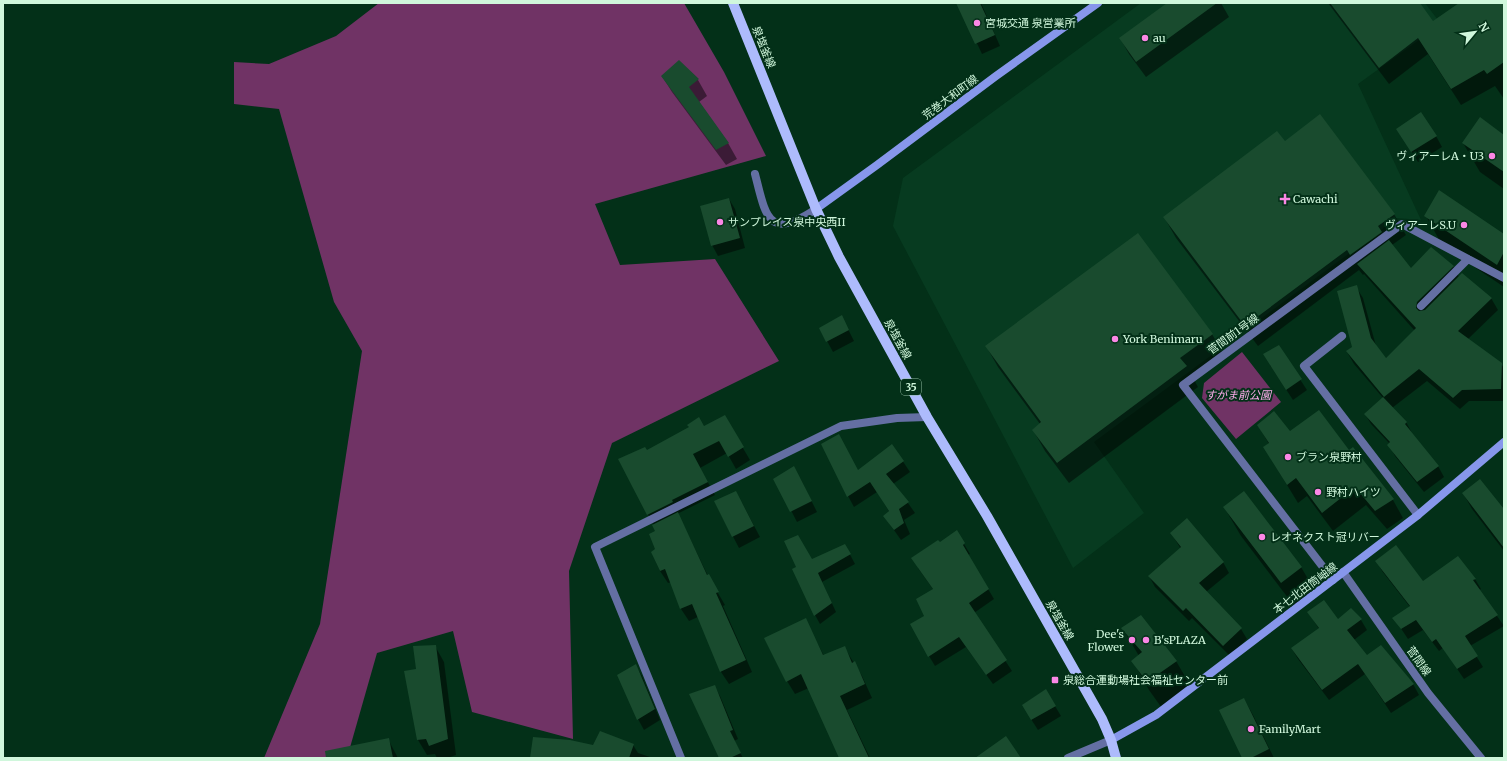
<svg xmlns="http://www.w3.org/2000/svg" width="1507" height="761" font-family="Merriweather,'Noto Sans JP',serif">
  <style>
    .built { fill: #073b20 }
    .green { fill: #703365 }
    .shadow { fill: #0007 }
    .building { fill: #194b2e }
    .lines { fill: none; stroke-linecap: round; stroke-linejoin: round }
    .street { stroke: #646fa3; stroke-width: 8 }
    .secondary { stroke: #8797eb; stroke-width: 8 }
    .primary { stroke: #adbbfc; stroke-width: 10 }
    .poi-dot { fill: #fb87e5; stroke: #033018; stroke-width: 1.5 }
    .labels { text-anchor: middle; stroke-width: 4; stroke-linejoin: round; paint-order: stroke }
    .shield { fill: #033018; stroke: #92bba1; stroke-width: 1 }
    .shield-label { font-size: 10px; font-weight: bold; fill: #d0f7dc }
    .poi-label { font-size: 11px; fill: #d0f7dc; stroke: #033018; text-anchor: start }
    .street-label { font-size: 11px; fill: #d0f7dc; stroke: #033018 }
    .park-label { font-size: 11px; font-style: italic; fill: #fcaceb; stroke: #033018 }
  </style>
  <rect width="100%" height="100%" fill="#033018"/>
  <path class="built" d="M1141,3h284l16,21 -83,60 63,136 -24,-2 -303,224 50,71 -71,55 -180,-342 10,-48z"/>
  <path class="green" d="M379,3h305l40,69 42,84 -171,48 25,61 95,-6 64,102 -167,82 -43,128 4,168 -101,-27 -19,-81 -76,22 -30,105h-83l56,-134 42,-273 -28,-49 -55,-193 -45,-5v-42l35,2 67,-28z
    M1242,352l39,50 -45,37 -34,-41 2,-15z"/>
  <path class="shadow" d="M958,3h23l19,43 -18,8z
    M1169,3h52l8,14 -83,60 -17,-23 -9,-16z
    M1328,3h90l15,20 28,-20h43v96l-9,-13 -34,19 -33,-51 -39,30z
    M662,76l36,4 9,16 -8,6 29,41 9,16 -11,6 -54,-73z
    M1436,136l6,11 -24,15 -14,-23z
    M1504,136v53l-24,-17 -17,-29z
    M1284,142l110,72 12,21 -14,10 19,25 42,-4 6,11 32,21 7,12 -30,29 33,25 3,4v33h-35l-9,8 -33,-28 -35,27 14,14 6,11 26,33 6,11 -20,15 -29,-36 -6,-11 1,-1 -19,-20 -6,-10 18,-16 -29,-34 -7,-12 6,-4 3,-61 7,11 13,48 9,13 30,-28 -51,-57 -1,1 -4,-5 -101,76 -82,-108 -12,-21z
    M729,199l6,10 10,39 -27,8 -6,-11z
    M1426,216l78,19v52l-62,-42z
    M847,327l7,14 -21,11 -13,-24z
    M1212,334l12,21 -31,23 5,9 -129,96 -24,-32 -12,-21 7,-6 -42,-57 -12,-21z
    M1278,346l29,44 -14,10 -23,-35z
    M724,416l26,44 -14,9 -9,-16 -27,15 15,27 -36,18v3l29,60 17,29 -2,1 29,66 -23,12 -8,-12 -23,-55 -9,4 -8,-12 -10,-27 -3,1 -8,-12 -8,-18 4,-4 1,-18 -38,-71 27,-9 58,-24z
    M1258,425l31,7 60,19 44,49 10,18 -16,11 -21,-24 -33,26 -26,-35 -9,7 -34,-56 5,-3z
    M892,445l18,27 -17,12 15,19 7,10 -11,7 6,14 -9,6 -17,-24 5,-5 -12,-19 -23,15 -6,-11 10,-25z
    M800,478l17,34 -20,10 -22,-43z
    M1463,493l41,17v41l-32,-42z
    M715,502l27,1 18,34 -21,11z
    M1224,507l77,60 17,29 -20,15 -57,-75z
    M1171,533l52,29 6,11 -23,19 35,37 6,10 -17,17 -38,-38 -3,3 -34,-34 -6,-11 32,-27z
    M940,543l24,1 6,10 -2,1 26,44 -20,14 38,58 -19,13 -27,-37 -31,19 -6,-10 -3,-40 7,-27 -15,-21z
    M845,545l10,19 -33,18 14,30 -16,12 -5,-9 -3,-54z
    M1377,561l46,22 52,-4 6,10 -2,1 25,36 -34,20 13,21 -19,12 -21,-31 -4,3 -16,-21 -15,9 -14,-21 16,-11 -28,-36z
    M1309,613l29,7h23l6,10 -13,10 13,17 46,27 6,11 -28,18 -26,-39 -36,26 -31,-41 -6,-10 27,-20z
    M805,620l19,36 20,-9 18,29 10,22 -25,12 23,48h-29l-32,-70 -14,6 -8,-13z
    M1123,629l53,32 17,29 -29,21 -15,-21 -16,-29 6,-5z
    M435,646l9,16 12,93 -9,3h-10l-2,-4 -8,1 -9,-15 -1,-70z
    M636,666l6,10 18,44 -16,10 -6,-11z
    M715,687l5,9 18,43 -4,2 9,17h-20z
    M1046,691l15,25 -23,14 -9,-14z
    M1244,699l9,16 21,43h-31z
    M388,739l10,19h-50z
    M633,745l5,8 15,5h-122z"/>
  <path class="building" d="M956,3h24l15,32 -20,9z
    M1167,3h50l-81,59 -17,-24z
    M1330,3h90l13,18 26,-18h45v59l-17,12 -3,-4 -33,19 -33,-51 -39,30z
    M679,60l20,19 -10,8 40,56 -13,7 -55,-74z
    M1421,112l16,24 -26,16 -15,-23z
    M1320,114l75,100 -17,12 4,6 -32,23 -3,-5 -102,76 -82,-109 114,-86 8,10z
    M1480,117l24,18v37l-42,-29z
    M1439,190l65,44v18l-7,13 -73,-49z
    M729,198l11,40 -29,8 -11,-40z
    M1138,233l75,101 -33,24 7,8 -130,97 -25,-33 9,-8 -56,-76z
    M1389,240l22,28 20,-21 23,19 -37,36 -1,6 3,3 6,-1 37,-37 30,25 -34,33 44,32 -1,26 -39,1 -9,8 -34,-29 -35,28 -38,-46 6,-4 -15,-56 20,-6 14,53 15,20 30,-30 -59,-64z
    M842,315l7,15 -23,12 -7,-14z
    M1279,345l23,34 -16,11 -23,-36z
    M1383,397l24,25 -2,2 34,42 -22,16 -30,-37 3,-3 -26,-28z
    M1319,410l30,40 4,-3 41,52 -19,12 -20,-24 -33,26 -26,-35 -9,7 -24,-38 6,-4 -12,-18 17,-14 16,20z
    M725,415l19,32 -16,10 -9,-16 -26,13 15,28 -36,18 1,2 -26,13 -29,-56 27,-12 2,3 42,-23 -2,-2 12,-8 5,9z
    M839,434l19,36 34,-26 12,17 -18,13 23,28 -10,7 5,14 -10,7 -11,-14 6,-5 -19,-29 -23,15 -26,-53z
    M794,466l18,35 -22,11 -17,-33z
    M1480,479l24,30v39l-42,-55z
    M736,491l18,35 -22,11 -18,-36z
    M1244,491l58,76 -21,16 -58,-76z
    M678,512l29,63 2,-1 10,18 -3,1 30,67 -26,12 -28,-68 -12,5 -15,-40 -5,2 -9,-19 4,-3 -6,-15 6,-3 -3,-6z
    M1187,518l37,44 -25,21 43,45 -19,18 -37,-38 -3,3 -35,-35 33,-29 -11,-14z
    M957,530l8,13 -2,2 26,44 -20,14 38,57 -21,15 -27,-38 -31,20 -18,-33 14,-8 -8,-17 17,-10 -22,-31 27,-18 2,2z
    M798,535l14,24 33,-15 6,10 -33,19 14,30 -18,13 -22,-47 4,-2 -12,-26z
    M1396,545l27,36 35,-25 18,23 -3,1 25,35 -33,21 13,20 -21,13 -21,-30 -4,3 -16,-22 -15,9 -9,-11 18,-12 -35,-45z
    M1324,600l14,19 13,-11 11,11 -15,11 20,25 14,-10 33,39 -29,19 -27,-39 -36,26 -31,-42 28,-20 -12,-16z
    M1141,615l36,46 -30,21 -16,-21 11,-9 -21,-24z
    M806,618l17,37 22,-9 7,17 3,-2 10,23 -25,12 29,62h-30l-38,-84 -15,8 -22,-44z
    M436,645l12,94 -19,7 -3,-7 -9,1 -13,-69 12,-2 -3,-23z
    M636,664l19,45 -18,11 -20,-45z
    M715,685l18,45 -3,1 11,22 -11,5h-11l-30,-64z
    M1046,689l10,17 -25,14 -9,-15z
    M1244,698l25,51 -18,9h-9l-23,-48z
    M600,731l34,13 -5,14h-99l3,-21 37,3 23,5z
    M1006,736l15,22h-46z
    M389,738l4,20h-67l-1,-7z"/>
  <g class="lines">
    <path class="street" d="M755,174c11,43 13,67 61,35
      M1421,306l47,-47
      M1342,336l-38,30 114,149
      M1343,572l85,121 53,65
      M1333,580l-150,-195 219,-161 102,54
      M681,758l-86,-211 246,-121 56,-8 30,-1
      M1068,758l43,-18"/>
    <path class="secondary" d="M816,209l61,-44 119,-89 102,-73
      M1111,740l45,-25 262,-200 86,-73"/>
    <path class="primary" d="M733,3l83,206 23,48 88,160 60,99 115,203 9,21 5,18"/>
  </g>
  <g class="poi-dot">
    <circle cx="977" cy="23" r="4"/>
    <circle cx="1145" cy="38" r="4"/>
    <circle cx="1492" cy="156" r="4"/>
    <path d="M1283 193h4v4h4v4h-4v4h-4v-4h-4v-4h4z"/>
    <circle cx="720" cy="222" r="4"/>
    <circle cx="1464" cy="225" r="4"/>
    <circle cx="1115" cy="339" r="4"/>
    <circle cx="1288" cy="457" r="4"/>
    <circle cx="1318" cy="492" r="4"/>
    <circle cx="1262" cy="537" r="4"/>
    <circle cx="1132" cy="640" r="4"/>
    <circle cx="1146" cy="640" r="4"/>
    <rect x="1051" y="676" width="8" height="8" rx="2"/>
    <circle cx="1251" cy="729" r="4"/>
  </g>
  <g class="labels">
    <rect class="shield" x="901" y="379" width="20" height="16" rx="3"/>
    <g class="shield-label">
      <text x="911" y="391">35</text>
    </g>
    <g class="poi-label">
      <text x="985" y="27">宮城交通 泉営業所</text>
      <text x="1153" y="42">au</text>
      <text x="1484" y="160" text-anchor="end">ヴィアーレA・U3</text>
      <text x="1293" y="203">Cawachi</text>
      <text x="728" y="226">サンプレイス泉中央西II</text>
      <text x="1456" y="229" text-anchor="end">ヴィアーレS.U</text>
      <text x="1123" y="343">York Benimaru</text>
      <text x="1296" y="461">ブラン泉野村</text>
      <text x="1326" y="496">野村ハイツ</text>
      <text x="1270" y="541">レオネクスト冠リバー</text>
      <text x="1124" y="638" text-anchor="end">Dee's<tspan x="1124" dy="13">Flower</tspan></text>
      <text x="1154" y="644">B'sPLAZA</text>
      <text x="1063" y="684">泉総合運動場社会福祉センター前</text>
      <text x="1259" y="733">FamilyMart</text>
    </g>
    <g class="street-label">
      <text transform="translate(764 47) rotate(68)" y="4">泉塩釜線</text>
      <text transform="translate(950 97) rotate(-37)" y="4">荒巻大和町線</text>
      <text transform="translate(1233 334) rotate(-36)" y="4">菅間前1号線</text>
      <text transform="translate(898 339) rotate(61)" y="4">泉塩釜線</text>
      <text transform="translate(1305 588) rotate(-37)" y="4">本七北田筒岫線</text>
      <text transform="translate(1060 620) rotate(60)" y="4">泉塩釜線</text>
      <text transform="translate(1419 661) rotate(55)" y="4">菅間線</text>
    </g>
    <g class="park-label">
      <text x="1238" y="399">すがま前公園</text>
    </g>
  </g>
  <rect width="1507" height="761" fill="none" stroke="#d0f7dc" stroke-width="8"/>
  <g transform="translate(1475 32) rotate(61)" stroke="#033018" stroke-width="3" paint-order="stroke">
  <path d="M0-3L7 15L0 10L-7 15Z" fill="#d0f7dc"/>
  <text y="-6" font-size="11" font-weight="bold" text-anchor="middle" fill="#d0f7dc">N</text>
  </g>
</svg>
